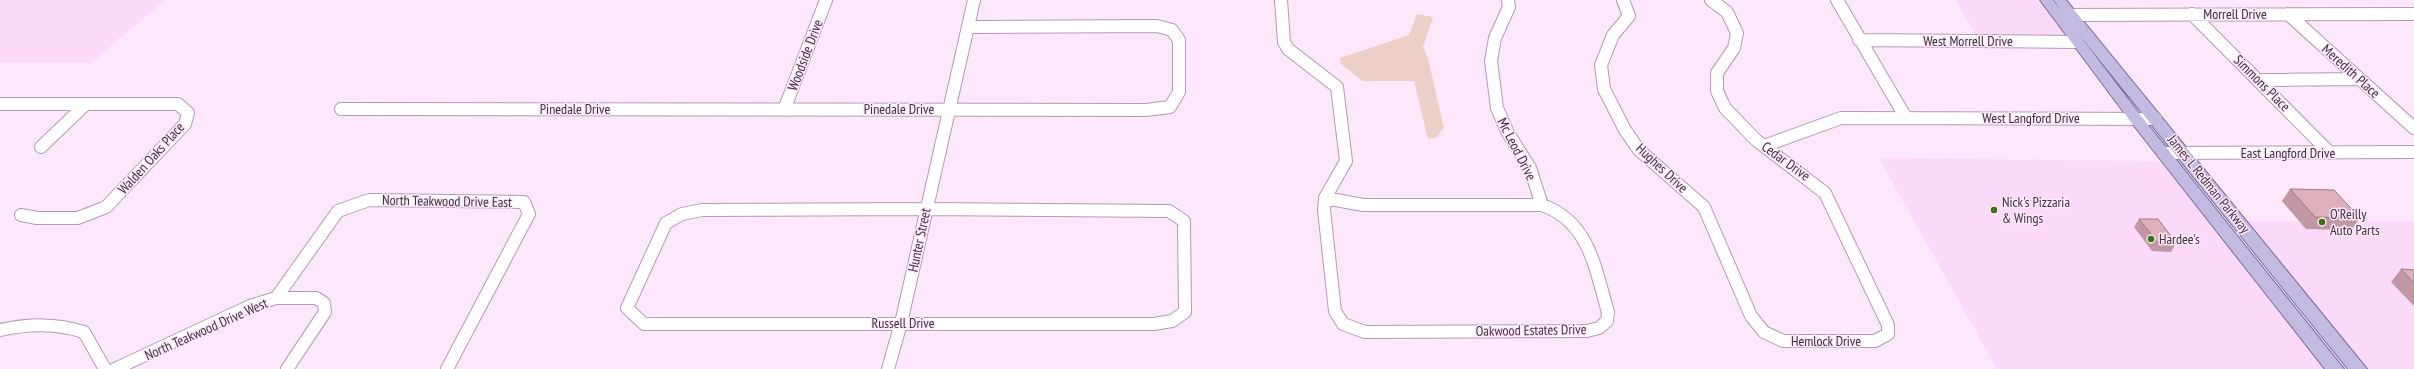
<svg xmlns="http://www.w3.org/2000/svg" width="2414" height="369" font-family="'PT Sans Narrow',sans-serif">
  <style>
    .built { fill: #fbdaf9 }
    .green { fill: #eccfc7 }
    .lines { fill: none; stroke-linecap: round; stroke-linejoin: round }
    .minor-casing { stroke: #b49ab2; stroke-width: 14 }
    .major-casing { stroke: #7b6d9c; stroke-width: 2 }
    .minor { stroke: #fff; stroke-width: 12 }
    .major { fill: #c3bae2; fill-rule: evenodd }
    .wall { fill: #c097a2 }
    .building { fill: #dfb0bc; stroke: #9c7b84 }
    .poi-dot { fill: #38750c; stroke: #fde7fb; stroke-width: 1.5 }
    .labels { text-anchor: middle; stroke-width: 3; stroke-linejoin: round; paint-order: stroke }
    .street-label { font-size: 14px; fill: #3f343e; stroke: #fde7fb }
    .poi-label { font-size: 14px; fill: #3f343e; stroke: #fde7fb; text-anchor: start }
  </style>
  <rect width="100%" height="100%" fill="#fde7fb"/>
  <path class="built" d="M0,0h165l-74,63h-91z
    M1956,0h86l27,39 -92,-1z
    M1879,158l281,3 169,208h-332z
    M2245,221l169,1v147h-49l-81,-100 1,-2z"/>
  <path class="green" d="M1417,14l16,3 -10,30 5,11 16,71 -1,-1 -6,9 -9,2 -14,-58h-51l-22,-17 -1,-6 69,-23z"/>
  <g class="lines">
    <defs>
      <path id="minor" d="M1281,0l3,42 4,7 49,38 9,74 -21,37
        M1508,0l1,7 -14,31 -4,23 6,47 11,25 22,35 12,37
        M1623,0l6,16 -16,19 -12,30 3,24 21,41 14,20 65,57 47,109 13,16 19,9h92l13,-7v-9l-63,-132 -69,-53 -31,-32 -8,-17v-18l17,-25 3,-15 -10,-21 -16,-12
        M1837,0l69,118
        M2192,14l138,139
        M2288,14l126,114
        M2063,15l351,-1
        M1859,40l218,2
        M2259,80l101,-1
        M0,104h178l10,9 -3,11 -79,83 -28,11h-41l-16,-3
        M341,109l805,1 24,-3 9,-15v-52l-7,-10 -15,-4 -189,1
        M784,110l42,-110
        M1764,146l77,-28 315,1
        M41,147l45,-43
        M2163,153l251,-1
        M1325,198l38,7h179c48,17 53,64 66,107l-1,9 -8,7 -12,3 -222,1 -22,-8 -8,-13 -11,-101z
        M926,209l243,2 15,10 1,91 -13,9 -18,3h-510l-17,-16 39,-85 16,-9 20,-4z
        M276,298l62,-87 31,-11 155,2 5,12 -82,155
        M0,330c29,-6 55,-7 84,2l21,37
        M115,369l135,-63 26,-8h40l8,5 1,9 -38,57
        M888,369l13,-46 73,-323"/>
      <path id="major" d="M2040,0h13l8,11 -7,-11h12l301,369h-19l-271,-337 64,84 203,253h-19l-194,-247z"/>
    </defs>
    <use href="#minor" class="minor-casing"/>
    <use href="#major" class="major-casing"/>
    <use href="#minor" class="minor"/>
    <use href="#major" class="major"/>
  </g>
  <path class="wall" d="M2290,189l70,29 -9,12 -45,-1 -24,-28z
    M2139,219l37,24 -5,9 -19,-1 -18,-24z
    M2401,269l13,1v36l-23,-24z"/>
  <path class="building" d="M2290,189l44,1 26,28 -45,-1z
    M2139,219h19l18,24h-18z
    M2401,269l13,1v13z"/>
  <g class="poi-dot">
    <circle cx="1994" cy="210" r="4"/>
    <circle cx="2322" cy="222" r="4"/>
    <circle cx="2151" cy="239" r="4"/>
  </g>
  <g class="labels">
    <g class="street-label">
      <text x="2235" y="19">Morrell Drive</text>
      <text x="1968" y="46">West Morrell Drive</text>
      <text transform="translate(805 55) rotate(-69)" y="5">Woodside Drive</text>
      <text transform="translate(2351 71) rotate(42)" y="5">Meredith Place</text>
      <text transform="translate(2262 83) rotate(45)" y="5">Simmons Place</text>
      <text x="575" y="114">Pinedale Drive</text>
      <text x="899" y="114">Pinedale Drive</text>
      <text x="2031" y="123">West Langford Drive</text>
      <text transform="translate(1517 149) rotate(63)" y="5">Mc Leod Drive</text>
      <text x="2288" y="158">East Langford Drive</text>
      <text transform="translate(151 158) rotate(-48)" y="5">Walden Oaks Place</text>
      <text transform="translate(1786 161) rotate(36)" y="5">Cedar Drive</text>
      <text transform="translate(1662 168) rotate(43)" y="5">Hughes Drive</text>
      <text transform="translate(2209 184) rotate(51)" y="5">James L Redman Parkway</text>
      <text transform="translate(447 201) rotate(1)" y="5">North Teakwood Drive East</text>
      <text transform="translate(919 240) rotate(-78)" y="5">Hunter Street</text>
      <text x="903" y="328">Russell Drive</text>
      <text transform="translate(206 329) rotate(-24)" y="5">North Teakwood Drive West</text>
      <text transform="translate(1531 330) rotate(-1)" y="5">Oakwood Estates Drive</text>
      <text x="1826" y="346">Hemlock Drive</text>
    </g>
    <g class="poi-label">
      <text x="2002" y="207">Nick's Pizzaria<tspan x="2002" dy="16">&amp; Wings</tspan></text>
      <text x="2330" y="219">O'Reilly<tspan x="2330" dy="16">Auto Parts</tspan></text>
      <text x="2159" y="244">Hardee's</text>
    </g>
  </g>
</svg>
